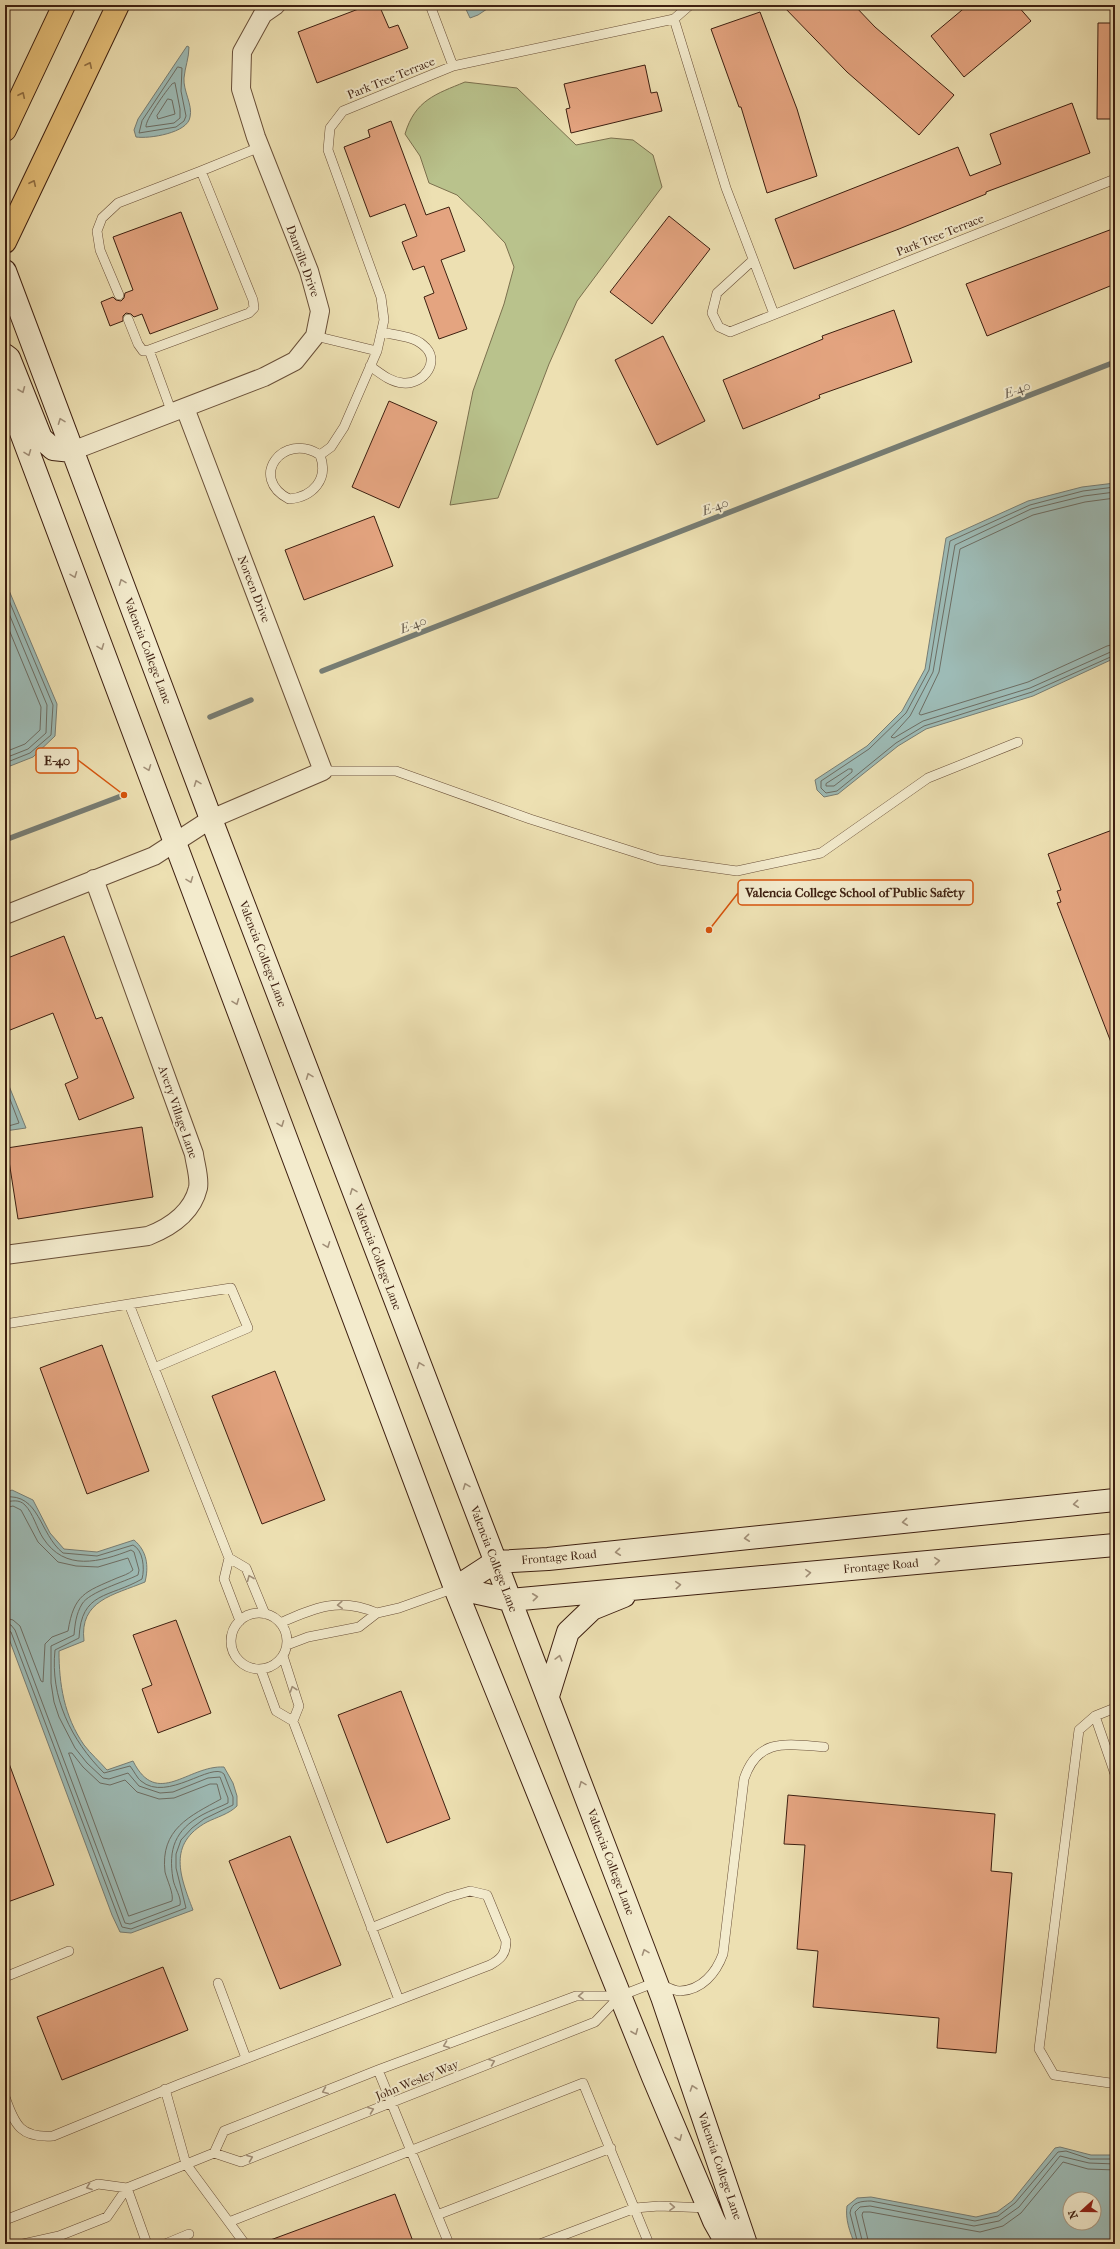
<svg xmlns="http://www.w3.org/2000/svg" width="1120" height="2249" font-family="'IM FELL French Canon',serif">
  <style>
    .green { fill: #b9c28c; stroke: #7b704e }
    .water { fill: #9dbbb6; stroke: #777d74; fill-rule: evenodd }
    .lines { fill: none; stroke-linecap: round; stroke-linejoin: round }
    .shore { stroke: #6d6d63; stroke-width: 1 }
    .stream { stroke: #777d74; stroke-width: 5.5 }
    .building { fill: #e4a480; stroke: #3d1f10 }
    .lane-casing { stroke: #694f38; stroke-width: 10 }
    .street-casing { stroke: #694f38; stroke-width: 20 }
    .secondary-casing { stroke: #3d1f10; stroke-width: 24 }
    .highway-casing { stroke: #3d1f10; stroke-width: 24 }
    .lane { stroke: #f3ebcd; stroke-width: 9 }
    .street { stroke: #f3ebcd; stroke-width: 18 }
    .secondary { stroke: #f3ebcd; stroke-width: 22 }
    .highway { stroke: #e6c079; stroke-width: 22 }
    .oneway { stroke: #927044 }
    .oneway2 { stroke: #a18f78 }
    .labels { text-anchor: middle; stroke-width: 4; stroke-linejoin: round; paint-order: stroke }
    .street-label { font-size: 12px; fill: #3d1f10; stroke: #f3ebcd }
    .water-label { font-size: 13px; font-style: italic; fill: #5a4e42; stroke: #f3ebcd }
    .leader { fill: none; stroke: #d7530c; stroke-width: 1.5 }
    .callout-dot { fill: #d7530c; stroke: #f3ebcd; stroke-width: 1.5 }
    .callout { fill: #f3ebcd; stroke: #d7530c; stroke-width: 1.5 }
    .callout-label { font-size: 13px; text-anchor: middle; font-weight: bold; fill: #3d1f10 }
  </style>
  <rect width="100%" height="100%" fill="#ede0b2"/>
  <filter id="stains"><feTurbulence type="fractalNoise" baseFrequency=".005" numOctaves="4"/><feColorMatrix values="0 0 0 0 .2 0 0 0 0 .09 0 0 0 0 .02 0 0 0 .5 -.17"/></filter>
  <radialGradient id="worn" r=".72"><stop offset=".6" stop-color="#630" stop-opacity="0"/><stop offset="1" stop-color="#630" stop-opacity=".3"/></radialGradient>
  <path class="green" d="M465,82l52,6 59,57 35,-7 22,2 20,15 9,32 -85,114 -28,63 -51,134 -48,7 23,-114 31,-87 10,-37 -9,-24 -24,-25 -24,-23 -28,-12 -9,-27 -15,-22c10,-34 31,-40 60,-52z"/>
  <path class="water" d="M464,5h29l-15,10 -8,3z
    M187,46l2,1c0,11 -4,20 -5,31 -1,13 9,27 6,39 -2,16 -41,22 -54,20l-2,-7 4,-11z
    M1115,483v175l-82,38 -107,33 -28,17 -60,48 -14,3 -7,-7 -2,-10 52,-34 35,-35 23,-42 21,-131 82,-37 54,-14z
    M5,581l52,123 -2,32 -22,21 -28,11z
    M5,1076l21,52 -21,3z
    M12,1490l21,10 17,33 14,16 33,3 37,-12c13,11 15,26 11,42 -31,13 -66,18 -61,59l-25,10c0,33 5,65 25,94 7,9 15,16 23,25l26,-9c24,48 55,4 91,6l9,16 4,13v10c-8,8 -20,11 -30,16 -40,22 -27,54 -14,88l-62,23 -11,-1 -8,-17 -107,-287v-135z
    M1060,2147l31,8h24v89h-260c-5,-11 -10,-25 -8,-38l10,-8 14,-1 105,20 21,-5 15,-11 43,-53zM1070,2199h24v24h-24z"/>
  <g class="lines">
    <path class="shore" d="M178,67l4,1 -1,23 5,25 -2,5 -8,6 -37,6 3,-12z
      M175,83l5,26v9l-6,5 -28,4c-1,-7 20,-36 26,-43z
      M168,99l4,1 3,14 -17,5 -1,-3z
      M1115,487l-32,4 -53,14 -80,36 -21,129 -23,43 -37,36 -48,32v7l5,5 11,-2 59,-48 28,-17 108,-34 83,-37
      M1115,492l-31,4 -53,13 -76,36 -22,127 -23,44 -19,21 3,1 29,-17 107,-33 85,-38
      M1115,498l-30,4 -52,13 -73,34 -21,123 -20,42 2,1 107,-33 79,-36 8,-2
      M5,591l48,114 -2,30 -21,18 -25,10
      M5,604l42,101 -1,28 -18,16 -23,9
      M5,620l36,87 -1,23 -15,14 -20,8
      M849,769h3v3l-18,14h-8v-2z
      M5,1086l14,37 -14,4
      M5,1497c35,-4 34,37 58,56l34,3 36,-11c10,5 12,23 9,34 -33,19 -61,12 -63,59l-24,12c-5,47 16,90 49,123l26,-7c4,5 7,12 11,15 26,22 71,-20 83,-7l9,23v8l-29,14 -12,9 -11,12 -5,14v14l10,40 -55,21 -9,-2 -111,-295 -6,-3
      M5,1502c7,-1 14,-3 20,3 8,8 12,24 18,33 22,34 57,24 88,12l3,2 5,18 -1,5c-14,7 -49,17 -56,29 -6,10 -7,20 -8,31l-23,11v37l3,19 5,15 16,31 12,15 16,15 6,1 19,-6 11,13 21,7 13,-1 35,-14 12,-1 8,21v5c-8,4 -17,7 -26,12 -27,15 -34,34 -29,64 1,8 9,19 7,26l-50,19 -5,-1 -110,-293 -4,-5 -6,-1
      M5,1508l8,-2 8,4 17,32 20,20 18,4 22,1 30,-9 5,12c-4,4 -11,6 -16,8 -32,14 -43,16 -49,53l-16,6 -7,7 -2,38 -2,-1 -21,-55 -7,-6 -8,-2
      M69,1753h3l11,14 17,16 10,2 15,-5 12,12 22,7 15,-1 36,-14h7l4,15c-31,17 -61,30 -56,73 2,8 9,22 7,29l-43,15z
      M858,2244l-8,-31c1,-11 12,-12 21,-12l104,20 23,-5 17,-13 43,-51 8,-1 24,8h25
      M863,2244l-8,-32 5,-5 10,-1 104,20 25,-5 20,-14 41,-51 29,7 26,1
      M869,2244l-7,-29 1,-3h7l110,20 23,-6 18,-13 42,-51 25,7 27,1"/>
    <path class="stream" d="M322,671l793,-309
      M210,717l41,-17
      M5,840l119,-45"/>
  </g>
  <path class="building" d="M369,5h10l10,23 9,-3 10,23 -91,35 -19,-51z
    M782,5h72l21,22 79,68 -35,40 -72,-63z
    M968,5h49l14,16 -67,56 -33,-41z
    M760,12l37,97 20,67 -50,17 -26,-86h-2l-28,-78z
    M1098,23h17v96h-18z
    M645,65l6,28 6,-1 5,19 -91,22 -5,-24 4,-1 -6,-24z
    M1072,103l18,50 -104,39v2l-87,35 -105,40 -19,-50 183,-72 12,29 31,-12 -11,-30z
    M391,121l35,94 23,-8 16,44 -24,9 26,69 -28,10 -15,-42 10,-4 -10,-27 -11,4 -11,-28 15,-6 -12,-32 -35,13 -26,-70 26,-10 -2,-7z
    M181,212l37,97 -68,25 -8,-20 -8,3 -3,-3 -5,-1 -3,3v5l-13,5 -9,-24 12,-5 3,3 5,1 3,-3 1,-5 8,-3 -20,-53z
    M669,216l41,33 -58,75 -42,-32z
    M1115,228v56l-128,52 -21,-52z
    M894,310l18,52 -93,33 1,3 -77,31 -20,-49 100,-41 -1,-3z
    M663,336l42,85 -48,24 -42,-85z
    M389,401l48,21 -38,86 -47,-21z
    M374,516l19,50 -89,34 -19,-50z
    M1115,829v221h-1l-57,-147 4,-1 -4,-11 4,-1 -13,-36z
    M64,936l32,83 6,-2 32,81 -55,22 -14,-36 13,-6 -25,-65 -48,19v-73z
    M142,1127l11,70 -135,22 -11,-71z
    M102,1345l47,126 -62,23 -47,-126z
    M275,1371l50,129 -63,24 -50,-128z
    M176,1620l35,93 -53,20 -16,-44 10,-4 -19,-50z
    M401,1691l49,128 -63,24 -49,-128z
    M5,1758h2l47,127 -49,18z
    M788,1795l207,19 -4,57 21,2 -16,180 -59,-5 2,-30 -126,-11 5,-56 -21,-2 8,-104 -21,-1z
    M290,1836l51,129 -61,24 -51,-128z
    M163,1967l25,63 -126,50 -25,-63z
    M395,2194l19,50h-149v-2z"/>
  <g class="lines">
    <defs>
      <path id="lane" d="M430,5l23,61
        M674,19l52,169 48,126
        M752,261l-35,32 -5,20 7,14 11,5 385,-153
        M119,295l-19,-45 -3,-19 5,-13 16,-15 83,-32
        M128,319l10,25 5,7 6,-1
        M315,336l62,15
        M370,366c10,7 20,16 33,17 21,2 39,-23 20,-38 -10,-9 -29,-10 -42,-13
        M172,413l-23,-63 100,-37 5,-5 -1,-8 -52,-129 59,-24
        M320,455c9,24 -7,42 -31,44 -41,-21 -6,-68 31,-44l11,-8 13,-20 33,-76 7,-31 -3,-23 -53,-147 2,-22 13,-17 110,-45 221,-47 16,-14
        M323,771h73l134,48 129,41 78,11 84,-18 107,-75 90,-36
        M5,1324l124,-20
        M154,1368l94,-40 -17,-40 -102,16 100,254
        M231 1641a28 28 0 1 1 56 0a28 28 0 1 1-56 0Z
        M240,1621l-16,-42 5,-21 17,10 19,46
        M280,1623c36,-16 60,-26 97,-10
        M287,1645l21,-8 51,-10 18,-14 22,-5 56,-20
        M283,1656l16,50 -6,15
        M1095,1716l20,58
        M371,1928l78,-31 21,-6 17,4 19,46c0,13 -5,18 -16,24l-91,35
        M5,1977l64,-26
        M218,1983l28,75
        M378,2070l71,174
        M1110,2083l-56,-8 -15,-26 40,-319 16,-14 20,-8
        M165,2089l21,75 59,80
        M5,2097c10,29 16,41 48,39l127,-52 219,-84 -106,-279 -17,-10 -15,-41
        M214,2153l10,-22 154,-61 198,-74h44l36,-14c7,3 17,9 24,9 22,-1 36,-18 43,-37l21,-175c14,-42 43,-35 80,-32
        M127,2188l20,56
        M437,2215l174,-67
        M5,2220l93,-36 29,4 87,-35 27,9 354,-140 25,-26
        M229,2222l354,-139 66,161
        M23,2244l36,-8 48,-19 20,-29
        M165,2244l24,-10
        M540,2244l95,-36 24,-2 49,2"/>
      <path id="street" d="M72,451l192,-74 31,-16 20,-25 5,-25 -11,-40 -53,-134 -15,-48 1,-37 21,-38 13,-9
        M5,915l149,-59 57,-37 112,-48 -138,-363
        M5,1255l143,-19c23,-9 44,-23 50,-48 2,-10 -3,-25 -4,-34l-100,-275"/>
      <path id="secondary" d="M5,271l206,548 405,1057 46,121 84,247
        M5,355l4,3 32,80 12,11 19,2
        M5,390l450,1198 198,489 61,144 13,23
        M455,1588l40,-26 53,-3 567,-59
        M455,1588l55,12 605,-55
        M548,1696l20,-64 24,-23 32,-13"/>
      <path id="highway" d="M5,130l59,-125
        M5,242l113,-237"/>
    </defs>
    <use href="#lane" class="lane-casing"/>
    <use href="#street" class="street-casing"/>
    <use href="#secondary" class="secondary-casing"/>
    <use href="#highway" class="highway-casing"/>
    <use href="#lane" class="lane"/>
    <use href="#street" class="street"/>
    <use href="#secondary" class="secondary"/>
    <use href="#highway" class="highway"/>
  </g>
  <defs><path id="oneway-chevron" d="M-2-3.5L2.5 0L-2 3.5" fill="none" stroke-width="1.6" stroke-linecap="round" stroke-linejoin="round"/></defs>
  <g class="oneway">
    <use href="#oneway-chevron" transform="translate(89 65) rotate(-65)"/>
    <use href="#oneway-chevron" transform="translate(22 95) rotate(-65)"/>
    <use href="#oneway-chevron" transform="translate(33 183) rotate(-65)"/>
  </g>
  <g class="oneway2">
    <use href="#oneway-chevron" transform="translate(22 390) rotate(68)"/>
    <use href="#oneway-chevron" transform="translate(61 421) rotate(-111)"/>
    <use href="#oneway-chevron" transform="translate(28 453) rotate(69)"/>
    <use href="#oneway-chevron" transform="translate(74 575) rotate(69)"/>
    <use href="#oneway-chevron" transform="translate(122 582) rotate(-111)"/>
    <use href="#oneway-chevron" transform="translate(101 647) rotate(69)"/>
    <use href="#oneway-chevron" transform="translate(148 768) rotate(69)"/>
    <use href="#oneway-chevron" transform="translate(197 783) rotate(-111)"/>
    <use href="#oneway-chevron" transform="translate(190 880) rotate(69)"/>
    <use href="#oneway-chevron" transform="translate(236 1002) rotate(69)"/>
    <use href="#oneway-chevron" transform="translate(309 1076) rotate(-111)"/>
    <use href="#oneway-chevron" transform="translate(281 1124) rotate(69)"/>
    <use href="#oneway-chevron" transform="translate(353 1191) rotate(-111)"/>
    <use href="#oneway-chevron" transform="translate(327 1245) rotate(69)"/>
    <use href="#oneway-chevron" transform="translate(420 1365) rotate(-111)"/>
    <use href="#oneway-chevron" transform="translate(466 1486) rotate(-111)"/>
    <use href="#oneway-chevron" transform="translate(1076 1504) rotate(174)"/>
    <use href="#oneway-chevron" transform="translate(905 1522) rotate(174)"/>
    <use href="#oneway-chevron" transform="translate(747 1538) rotate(174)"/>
    <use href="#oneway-chevron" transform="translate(618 1552) rotate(174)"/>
    <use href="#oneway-chevron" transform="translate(937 1561) rotate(-5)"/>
    <use href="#oneway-chevron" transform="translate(808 1573) rotate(-5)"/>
    <use href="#oneway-chevron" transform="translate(250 1578) rotate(-112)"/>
    <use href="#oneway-chevron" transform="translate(678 1585) rotate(-5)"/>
    <use href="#oneway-chevron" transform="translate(535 1597) rotate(-6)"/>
    <use href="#oneway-chevron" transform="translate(340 1605) rotate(177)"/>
    <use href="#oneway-chevron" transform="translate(559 1658) rotate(-75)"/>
    <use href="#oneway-chevron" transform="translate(293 1689) rotate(-109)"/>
    <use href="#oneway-chevron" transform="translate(582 1784) rotate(-111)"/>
    <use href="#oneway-chevron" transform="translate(645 1952) rotate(-110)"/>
    <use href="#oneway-chevron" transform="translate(581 1996) rotate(177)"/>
    <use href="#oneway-chevron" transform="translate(635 2032) rotate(68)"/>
    <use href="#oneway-chevron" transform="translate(446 2045) rotate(159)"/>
    <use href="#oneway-chevron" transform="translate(492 2062) rotate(-22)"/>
    <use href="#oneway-chevron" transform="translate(693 2088) rotate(-109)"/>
    <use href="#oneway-chevron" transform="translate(325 2091) rotate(158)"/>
    <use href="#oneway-chevron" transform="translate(371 2110) rotate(-21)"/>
    <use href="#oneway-chevron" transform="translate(679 2138) rotate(67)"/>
    <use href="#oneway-chevron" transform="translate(250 2158) rotate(-21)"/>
    <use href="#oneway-chevron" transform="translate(89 2187) rotate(160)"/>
    <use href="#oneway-chevron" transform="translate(672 2207) rotate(2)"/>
  </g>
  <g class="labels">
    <g class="street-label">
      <text transform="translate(391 78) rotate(-22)" y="4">Park Tree Terrace</text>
      <text transform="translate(940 235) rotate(-22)" y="4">Park Tree Terrace</text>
      <text transform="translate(303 261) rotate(70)" y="4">Danville Drive</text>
      <text transform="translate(254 589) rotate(69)" y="4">Noreen Drive</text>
      <text transform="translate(148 651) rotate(69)" y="4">Valencia College Lane</text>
      <text transform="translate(263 954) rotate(69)" y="4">Valencia College Lane</text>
      <text transform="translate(178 1112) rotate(71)" y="4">Avery Village Lane</text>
      <text transform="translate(378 1257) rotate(69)" y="4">Valencia College Lane</text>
      <text transform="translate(559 1557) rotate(-5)" y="4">Frontage Road</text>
      <text transform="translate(494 1559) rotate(69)" y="4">Valencia College Lane</text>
      <text transform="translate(881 1566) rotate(-5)" y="4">Frontage Road</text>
      <text transform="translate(611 1862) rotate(69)" y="4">Valencia College Lane</text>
      <text transform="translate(417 2080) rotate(-22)" y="4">John Wesley Way</text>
      <text transform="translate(720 2166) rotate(71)" y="4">Valencia College Lane</text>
    </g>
    <g class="water-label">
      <text transform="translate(1017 389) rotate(-21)" y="5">E-40</text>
      <text transform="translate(715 506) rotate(-21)" y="5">E-40</text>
      <text transform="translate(413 624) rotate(-21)" y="5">E-40</text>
    </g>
  </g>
  <path class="leader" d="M124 795L78 760M709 930L738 893"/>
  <g class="callout-dot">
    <circle cx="124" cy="795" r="4"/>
    <circle cx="709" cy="930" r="4"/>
  </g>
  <g class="callout">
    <rect x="36" y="748" width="42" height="25" rx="4"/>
    <rect x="738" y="880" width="235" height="25" rx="4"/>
  </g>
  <g class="callout-label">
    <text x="57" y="765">E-40</text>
    <text x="855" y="897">Valencia College School of Public Safety</text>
  </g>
  <rect width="1120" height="2249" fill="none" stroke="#ede0b2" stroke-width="20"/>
  <rect x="6" y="6" width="1108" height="2237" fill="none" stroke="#3d1f10" stroke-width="2"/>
  <rect x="10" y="10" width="1100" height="2229" fill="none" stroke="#3d1f10"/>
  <g transform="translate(1082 2211) rotate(249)"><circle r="19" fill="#f3ebcd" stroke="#aa9981"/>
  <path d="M0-3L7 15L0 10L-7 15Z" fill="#8f2418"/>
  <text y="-6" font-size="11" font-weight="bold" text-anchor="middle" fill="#3d1f10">N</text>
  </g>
  <rect width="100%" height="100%" filter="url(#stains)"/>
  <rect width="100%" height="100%" fill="url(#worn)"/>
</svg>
